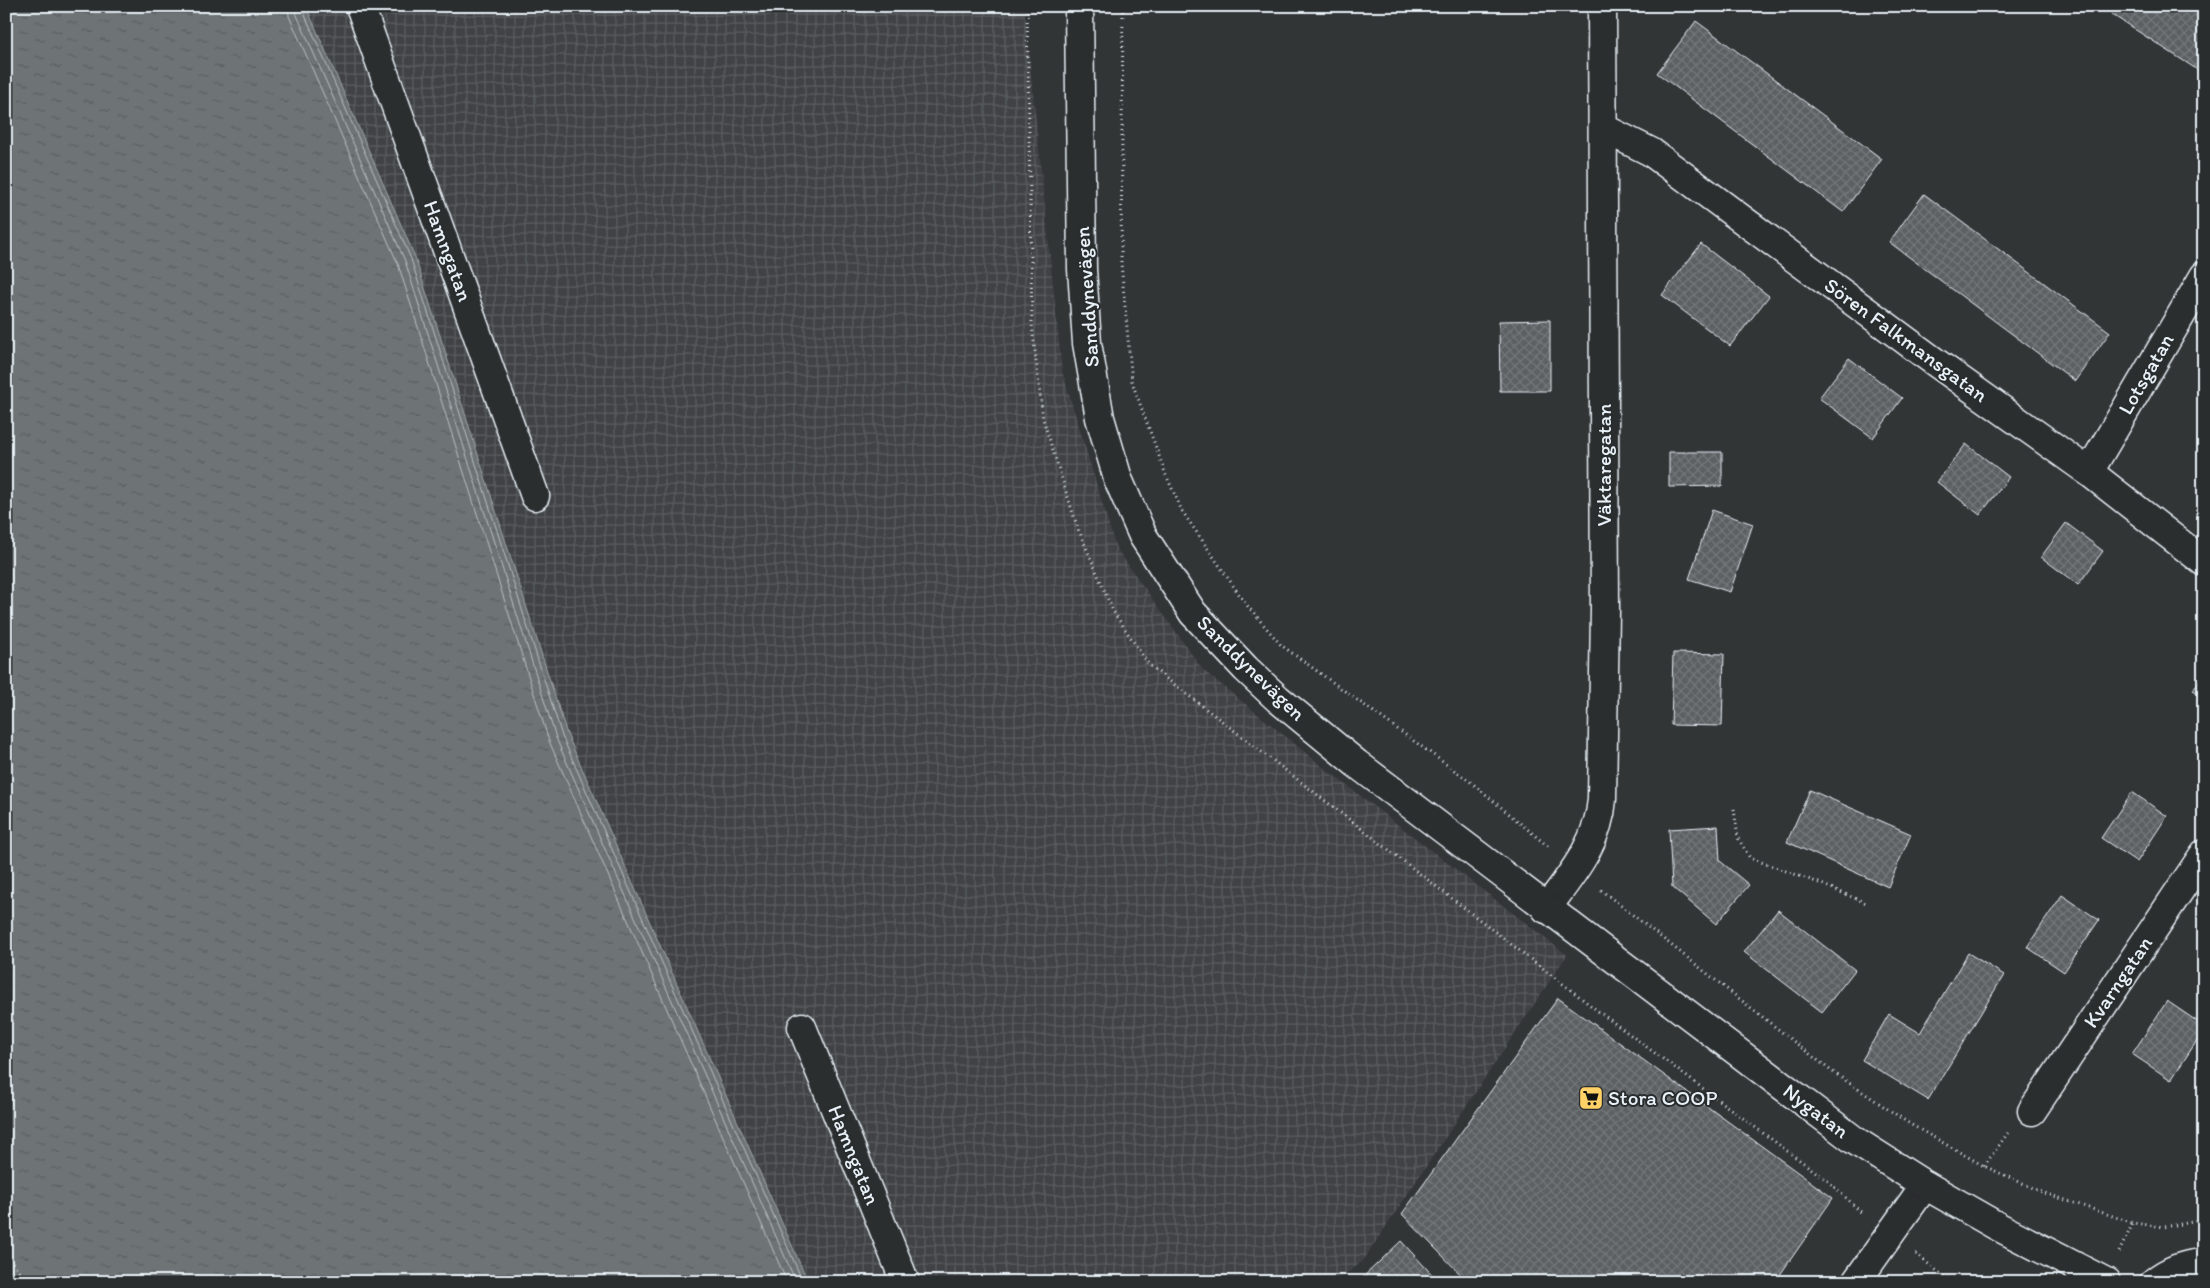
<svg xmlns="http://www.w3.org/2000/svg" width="2210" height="1288" font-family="Itim,sans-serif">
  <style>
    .industrial { fill: url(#industrial-grid) }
    .water { fill: url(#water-ripples); stroke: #9fa5aa }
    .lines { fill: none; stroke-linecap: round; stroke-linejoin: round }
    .shore { stroke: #b7bfc4; stroke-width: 1 }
    .building { fill: url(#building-cross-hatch); stroke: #e8f1f8 }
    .minor-casing { stroke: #e8f1f8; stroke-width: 31 }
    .tertiary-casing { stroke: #e8f1f8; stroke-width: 31 }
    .path { stroke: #e8f1f8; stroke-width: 3; stroke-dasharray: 1 4; stroke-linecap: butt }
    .minor { stroke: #2a2d2e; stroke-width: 28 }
    .tertiary { stroke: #2a2d2e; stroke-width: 28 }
    .labels { text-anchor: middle; stroke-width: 4; stroke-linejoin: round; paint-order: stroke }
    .street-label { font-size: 21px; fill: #e8f1f8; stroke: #2a2d2e }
    .poi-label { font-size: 21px; fill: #e8f1f8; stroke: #2a2d2e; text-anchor: start }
  </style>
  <defs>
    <pattern id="industrial-grid" width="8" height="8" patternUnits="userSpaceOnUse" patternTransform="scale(1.25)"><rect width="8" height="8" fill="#3f4244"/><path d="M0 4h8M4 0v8" fill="none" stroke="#5b5e60"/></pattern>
    <pattern id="water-ripples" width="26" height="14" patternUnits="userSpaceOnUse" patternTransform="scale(1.25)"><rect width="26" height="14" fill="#6e7376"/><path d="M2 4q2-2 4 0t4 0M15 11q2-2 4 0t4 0" fill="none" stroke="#5a5e60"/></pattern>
    <pattern id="building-cross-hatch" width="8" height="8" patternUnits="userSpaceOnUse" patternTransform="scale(1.25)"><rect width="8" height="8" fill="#5c6063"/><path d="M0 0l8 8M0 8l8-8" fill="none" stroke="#73777a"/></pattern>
  </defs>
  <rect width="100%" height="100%" fill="#323536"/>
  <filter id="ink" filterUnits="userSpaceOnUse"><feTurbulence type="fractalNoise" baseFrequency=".02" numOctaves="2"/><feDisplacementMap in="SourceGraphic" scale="10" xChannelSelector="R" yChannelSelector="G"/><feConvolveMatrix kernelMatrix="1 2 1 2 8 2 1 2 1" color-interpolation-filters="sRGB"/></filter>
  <g filter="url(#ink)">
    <path class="industrial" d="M306,6h718l38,365 54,177 87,122 125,101 239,184 -204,306 -27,21h-528l-241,-548 -152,-477z"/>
    <path class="water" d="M6,6h300l109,251 152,477 241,548h-796l-6,-7z"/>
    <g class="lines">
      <path class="shore" d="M288,6l1,10 109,248 151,477 238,541
        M295,6l1,7 109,248 151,477 240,544
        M301,6l110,253 151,477 241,546"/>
    </g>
    <path class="building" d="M2116,6h88v68l-93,-60z
      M1696,21l186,138 -39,53 -186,-139z
      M1924,194l186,138 -35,49 -186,-139z
      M1701,244l68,52 -39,50 -68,-51z
      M1550,320v71h-50l-1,-70z
      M1849,358l53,40 -29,40 -54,-40z
      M1966,444l43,33 -29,38 -43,-33z
      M1669,452h53v34l-53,1z
      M1712,510l41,14 -23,68 -41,-13z
      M2066,523l37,28 -25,34 -37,-28z
      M1673,653l51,1 -2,72 -51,-1z
      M2204,674v23l-11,-7z
      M1810,790l101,44 -23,53 -101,-45z
      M2132,792l35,24 -30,46 -36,-24z
      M1718,826l2,35 29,24 -33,39 -44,-37 -3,-58z
      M2062,895l37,25 -35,52 -37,-25z
      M1778,910l77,60 -33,42 -78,-60z
      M1968,953l36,22 -76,125 -66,-40 27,-46 31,19z
      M1558,998l275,200 -58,84h-307l-66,-68z
      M2167,1001l37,25v4l-33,50 -39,-26z
      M1401,1241l38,41h-81z"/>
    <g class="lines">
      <defs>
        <path id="minor" d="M360,6l175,490
          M1603,128l48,24 284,210 154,110 115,90
          M2089,472l115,-196
          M1546,909c25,-34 53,-66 56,-110l3,-188 -3,-605
          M802,1027l103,255
          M2032,1111l172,-257
          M1856,1282l69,-97"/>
        <path id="tertiary" d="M1079,6l3,263 5,74 13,75 18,61 25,57 50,77 53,56 32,30 79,65 497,376 71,45 72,41 109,56
          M2154,1282c15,-12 31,-18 50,-19"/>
      </defs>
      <use href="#minor" class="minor-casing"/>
      <use href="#tertiary" class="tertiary-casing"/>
      <path class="path" d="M1027,6l5,319 11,94 34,107 36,85 36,54 449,346 230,170 35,33
        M1123,6l-2,257 11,119 34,93 16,36 63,92 36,42 191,138 78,65
        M1734,809l4,29 12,20 69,25 47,20
        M1601,890l229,180 80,54 74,42 58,26 91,31 31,4 40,-7
        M1984,1166l24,-33
        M2119,1252l14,-29
        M1916,1254l35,28
        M6,1255l22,27"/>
      <use href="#minor" class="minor"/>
      <use href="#tertiary" class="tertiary"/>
    </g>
  </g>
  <defs>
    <symbol id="supermarket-square" viewBox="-11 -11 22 22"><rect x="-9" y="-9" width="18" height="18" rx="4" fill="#ffd166" stroke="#2a2d2e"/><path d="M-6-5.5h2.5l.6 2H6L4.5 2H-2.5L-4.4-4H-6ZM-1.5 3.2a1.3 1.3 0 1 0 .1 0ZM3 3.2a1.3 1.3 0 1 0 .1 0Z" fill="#111"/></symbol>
  </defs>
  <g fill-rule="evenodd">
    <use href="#supermarket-square" x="1577" y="1084" width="28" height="28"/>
  </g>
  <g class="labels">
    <g class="street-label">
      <text transform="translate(448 251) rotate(70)" y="7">Hamngatan</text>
      <text transform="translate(1087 297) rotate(-94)" y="7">Sanddynevägen</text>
      <text transform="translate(1906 340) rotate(36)" y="7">Sören Falkmansgatan</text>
      <text transform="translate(2146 374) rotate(-60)" y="7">Lotsgatan</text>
      <text transform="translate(1604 465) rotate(-90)" y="7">Väktaregatan</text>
      <text transform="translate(1251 668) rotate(44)" y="7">Sanddynevägen</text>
      <text transform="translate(2118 982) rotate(-56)" y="7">Kvarngatan</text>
      <text transform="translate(1816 1111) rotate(37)" y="7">Nygatan</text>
      <text transform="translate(854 1155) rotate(68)" y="7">Hamngatan</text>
    </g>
    <g class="poi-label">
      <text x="1608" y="1105">Stora COOP</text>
    </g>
  </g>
  <rect width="2210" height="1288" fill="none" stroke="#2a2d2e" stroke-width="25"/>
  <rect x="12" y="12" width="2185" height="1263" fill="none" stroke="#e8f1f8" stroke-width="2" filter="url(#ink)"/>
</svg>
